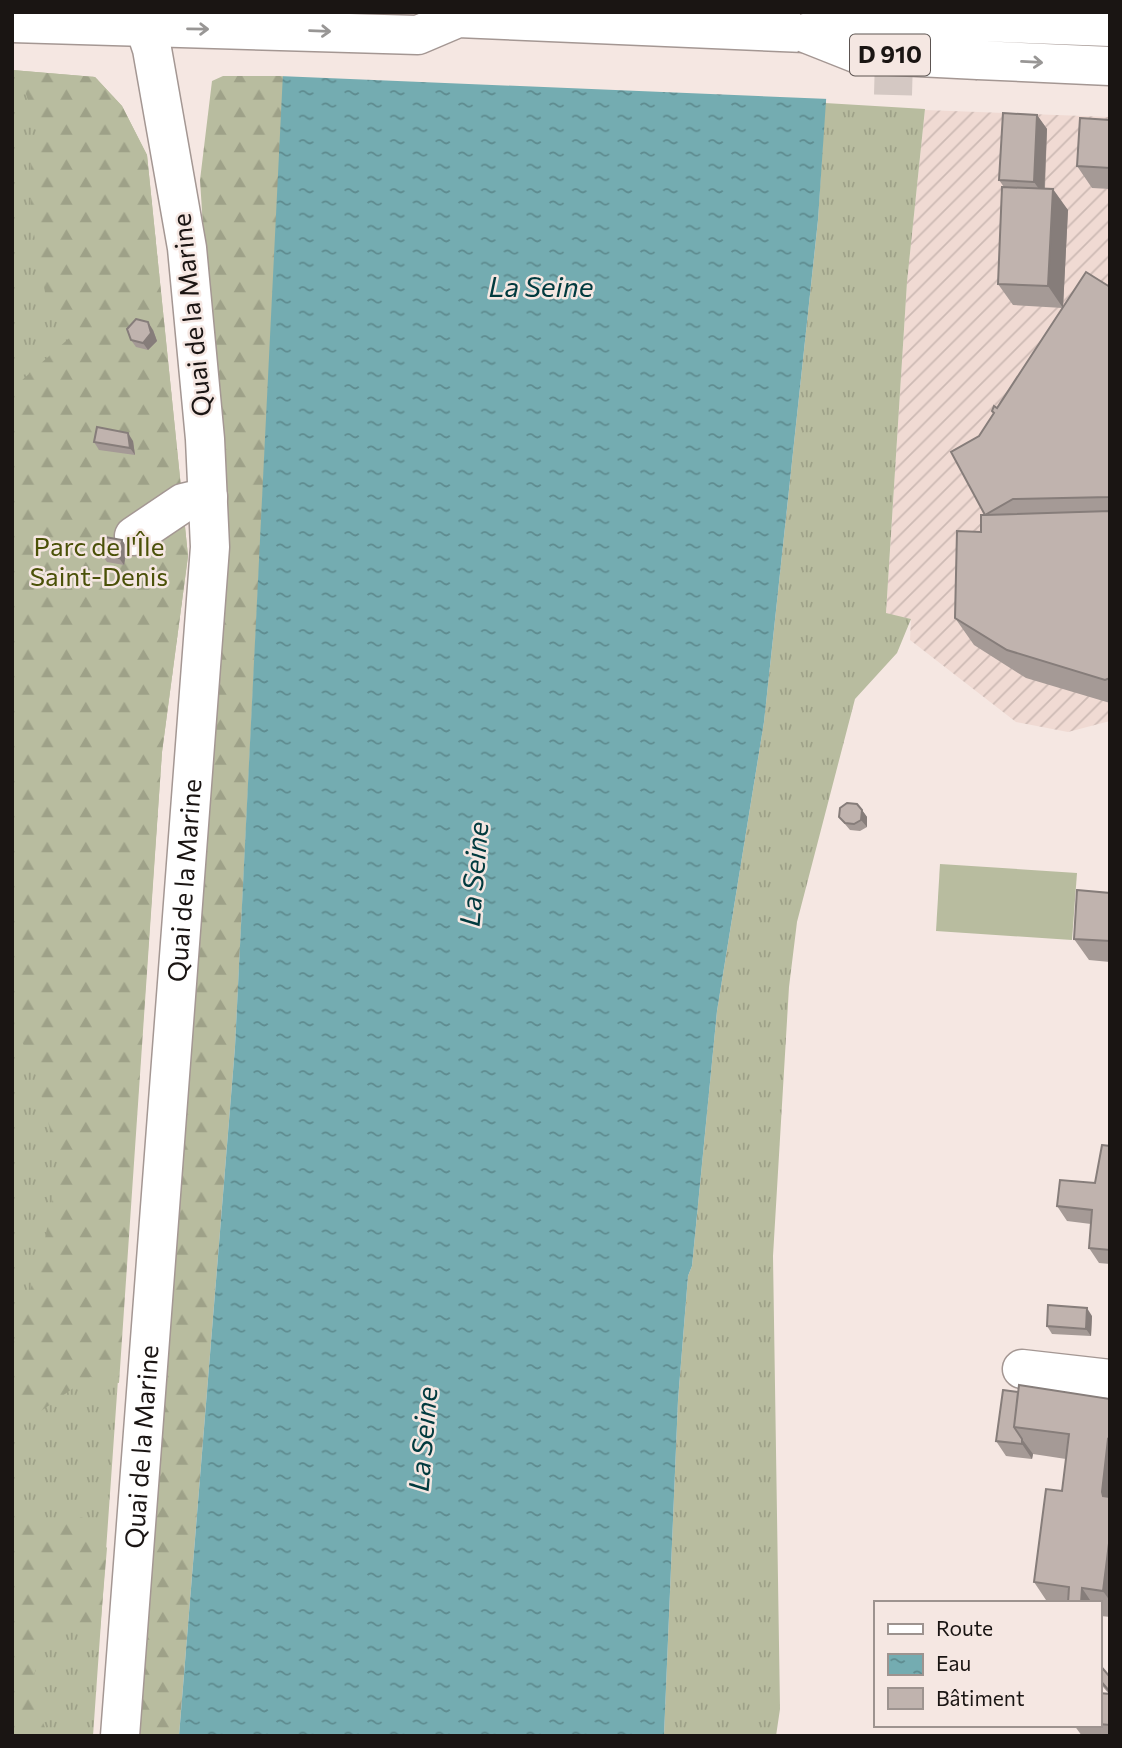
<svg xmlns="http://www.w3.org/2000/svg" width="1122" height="1748" font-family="Commissioner,sans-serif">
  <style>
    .industrial { fill: url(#industrial-furrows) }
    .grass { fill: url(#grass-tufts) }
    .forest { fill: url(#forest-firs) }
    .garden { fill: #b8bc9f }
    .water { fill: url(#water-ripples) }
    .pier { fill: #f5e7e2 }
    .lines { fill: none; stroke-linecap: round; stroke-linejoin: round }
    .minor-tunnel { stroke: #d4c8c3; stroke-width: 38; stroke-dasharray: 38 19; stroke-linecap: butt }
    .minor-casing { stroke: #a49793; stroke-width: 41 }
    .major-casing { stroke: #a49793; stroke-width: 41 }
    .minor { stroke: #fff; stroke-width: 38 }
    .major { stroke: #fff; stroke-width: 38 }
    .major-bridge-casing { stroke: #a49793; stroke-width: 41; stroke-linecap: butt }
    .major-bridge { stroke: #fff; stroke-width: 38 }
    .wall { fill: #a59a96 }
    .shaded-wall { fill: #867d7a }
    .building { fill: #c0b3ae; stroke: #867d7a; stroke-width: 2 }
    .oneway { stroke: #989695 }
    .labels { text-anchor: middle; stroke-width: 5; stroke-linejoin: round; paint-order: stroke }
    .shield { fill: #f5e7e2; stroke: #5c5451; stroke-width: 2 }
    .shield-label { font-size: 24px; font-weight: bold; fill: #1a1513 }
    .street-label { font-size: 26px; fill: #1a1513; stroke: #f5e7e2 }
    .park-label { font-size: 26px; fill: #4b5108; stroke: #f5e7e2 }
    .water-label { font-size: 28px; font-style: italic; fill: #013a3e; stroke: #f5e7e2 }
  </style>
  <defs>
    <pattern id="industrial-furrows" width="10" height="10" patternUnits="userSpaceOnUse" patternTransform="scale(1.75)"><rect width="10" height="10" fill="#f0dad3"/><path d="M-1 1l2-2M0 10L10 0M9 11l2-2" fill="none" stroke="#cdbab4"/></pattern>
    <pattern id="grass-tufts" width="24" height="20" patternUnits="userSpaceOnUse" patternTransform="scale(1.75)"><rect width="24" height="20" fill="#b8bc9f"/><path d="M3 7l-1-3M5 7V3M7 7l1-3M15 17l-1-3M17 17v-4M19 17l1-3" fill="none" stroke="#9ea188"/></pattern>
    <pattern id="forest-firs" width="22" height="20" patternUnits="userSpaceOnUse" patternTransform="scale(1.75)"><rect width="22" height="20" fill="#b8bc9f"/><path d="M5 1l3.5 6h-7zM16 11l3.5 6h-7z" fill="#9ea188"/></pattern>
    <pattern id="water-ripples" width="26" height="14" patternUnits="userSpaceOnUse" patternTransform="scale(1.75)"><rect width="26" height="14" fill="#74acb1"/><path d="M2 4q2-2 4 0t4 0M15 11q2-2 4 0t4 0" fill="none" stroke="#5e8b8f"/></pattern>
  </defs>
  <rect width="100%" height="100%" fill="#f5e7e2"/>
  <path class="industrial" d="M925,110l185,7v604l-42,11 -52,-10 -106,-82 1,-21 -25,-5 21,-332z"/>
  <path class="grass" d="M12,70l83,7 27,29 25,49 41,401 -26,196 -69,984h-81z
    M825,103l100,6 -18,173 -21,331 25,6 -14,34 -42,46 -58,223 -8,65 -16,269 7,453 -4,27h-112l14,-336 10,-124 4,-10 25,-255 47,-289 54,-502z"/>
  <path class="forest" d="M12,70l83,7 27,29 25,49 41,401 -26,196 -43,631 -30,-6 -48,34 -23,6 -6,-11v-56l32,-106 15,-79 -23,-90 -24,-58v-628l63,-56 -27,-25 -17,-90v-62l8,-20 -18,-58z
    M223,76h61l-49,971 -56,689h-43l15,-211 53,-1283 -4,-62 12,-99z
    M12,1505l30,17 40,-5 25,31 -7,82 -50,-4 -20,61 18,49h-36z"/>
  <path class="garden" d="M940,864l137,9 -5,67 -136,-9z"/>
  <path class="water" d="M286,12h546l-14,208 -54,502 -47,289 -25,255 -4,10 -10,124 -14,336h-485l56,-689z"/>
  <path class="pier" d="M282,12h553l-6,87 -550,-23z"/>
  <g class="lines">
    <path class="minor-tunnel" d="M893,95l2,-74"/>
    <defs>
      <g id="minor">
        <path d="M134,536l49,-33 25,-6"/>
        <path d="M1022,1369l88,10"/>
        <path id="s1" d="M120,1736l90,-1189 -5,-108 -18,-191 -35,-199 -7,-21"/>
      </g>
      <path id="major" d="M979,22l131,5
        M12,23l406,12 40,-17 347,15
        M978,60l132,6"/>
    </defs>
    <use href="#minor" class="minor-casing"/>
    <use href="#major" class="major-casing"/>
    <use href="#minor" class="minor"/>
    <use href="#major" class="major"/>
    <defs>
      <path id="major-bridge" d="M805,33l53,21 120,6
        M805,33l56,-15 118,4"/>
    </defs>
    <use href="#major-bridge" class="major-bridge-casing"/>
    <use href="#major-bridge" class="major-bridge"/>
  </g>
  <path class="wall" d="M1037,115l10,14 -2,59 23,22 -5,97 47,-20v416l-84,-25 -52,-33 -19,-27 26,-86 4,-17 -6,-79 15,-23 -2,-2 5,-3 66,-100 -50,-3 -15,-21 6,-97 -5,-7z
    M1110,120v69l-18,-1 -15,-22z
    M153,330l4,11 -9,9 -12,-3 -5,-7z
    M133,441l2,14 -36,-5 -5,-8z
    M122,540l5,8 -3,17 -17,-3 -5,-7z
    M862,810l5,7v10l-7,4 -10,-1 -11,-13z
    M1110,893v69l-21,-2 -15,-21z
    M1110,1146v118l-11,-1 -10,-15 2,-24 -24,-3 -10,-15 38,-23z
    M1092,1316l-1,20 -39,-2 -5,-8z
    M1018,1392l92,7v218l-9,-1 -2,23v-36h-51l-14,-21 28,-91 4,-32 -33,-5 -1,5 -26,-3 -10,-15z
    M1099,1664l11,13v59h-28l-8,-11h25v-32l10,1 -10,-12z"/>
  <path class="shaded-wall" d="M1037,115l10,14 -3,67 -10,-14z
    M1053,189l15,21 -5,98 -15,-22z
    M148,322l5,8 4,11 -9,9 -5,-7z
    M128,433l5,8 2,14 -5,-7z
    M122,540l5,8 -3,17 -5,-7z
    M862,810l5,7v10l-6,-7z
    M1087,1308l5,8 -1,20 -5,-7z
    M1022,1439l11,15 -1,5 -10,-15z
    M1108,1439l2,2v65l-7,-10 -1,-4z
    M1110,1535v66l-7,-10z
    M1082,1588l10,15h-11z
    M1099,1613l2,3 -2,23z"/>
  <path class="building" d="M1003,113l34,2 -3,67 -35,-2z
    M1080,118l30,2v48l-33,-2z
    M1002,187l51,2 -5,97 -50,-2z
    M1086,272l24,15v210l-97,2 -28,16 125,-4v167l-5,2 -98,-30 -52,-32 2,-87 24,1v-17h4l-34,-63 28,-16 15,-23 -2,-2 2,-5 3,2z
    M136,319l12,3 3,11 -8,10 -12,-3 -4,-11z
    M97,427l31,6 2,15 -36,-6z
    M105,537l17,3 -3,18 -17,-3z
    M847,803l10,1 5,6 -1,10 -7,4 -9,-1 -6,-6 1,-9z
    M1077,890l33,3v48l-36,-2z
    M1102,1145l8,1v104l-21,-2 3,-38 -35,-4 3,-26 35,3z
    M1048,1305l39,3 -1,21 -39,-3z
    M1019,1385l91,14v41l-2,-1 -6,53 1,4 7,1v38l-7,56 -21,-3 -1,15h-13l1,-16 -35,-5 12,-93 16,2 7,-57 -55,-7z
    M1003,1390l15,2 -4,35 8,12v5l-26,-3z
    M1099,1664l11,13v15l-11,-13z
    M1099,1693l11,1v31l-11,-1z"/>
  <defs><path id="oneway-shaft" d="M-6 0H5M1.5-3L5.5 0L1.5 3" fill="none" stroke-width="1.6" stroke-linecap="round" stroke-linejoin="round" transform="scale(1.75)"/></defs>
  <g class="oneway">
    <use href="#oneway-shaft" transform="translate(198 29) rotate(1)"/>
    <use href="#oneway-shaft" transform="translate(320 31) rotate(2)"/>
    <use href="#oneway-shaft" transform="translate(1032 62) rotate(3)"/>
  </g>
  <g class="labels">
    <rect class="shield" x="850" y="34.5" width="80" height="41" rx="5"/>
    <g class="shield-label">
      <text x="890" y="63">D 910</text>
    </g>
    <g class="street-label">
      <text transform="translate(192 315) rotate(-96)" y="9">Quai de la Marine</text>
      <text dy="9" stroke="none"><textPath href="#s1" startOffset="858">Quai de la Marine</textPath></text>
      <text dy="9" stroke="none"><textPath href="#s1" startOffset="290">Quai de la Marine</textPath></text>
    </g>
    <g class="park-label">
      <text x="99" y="556">Parc de l'Île<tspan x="99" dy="30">Saint-Denis</tspan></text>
    </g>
    <g class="water-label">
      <text x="541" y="297">La Seine</text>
      <text transform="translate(474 874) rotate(-85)" y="10">La Seine</text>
      <text transform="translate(423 1439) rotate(-85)" y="10">La Seine</text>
    </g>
  </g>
  <rect width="1122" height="1748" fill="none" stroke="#1a1513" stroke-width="28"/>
  <rect x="874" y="1601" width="228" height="126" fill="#f5e7e2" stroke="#9d938f" stroke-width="2"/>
  <rect x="888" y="1624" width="35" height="10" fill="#ffffff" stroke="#9d938f" stroke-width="2"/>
  <text x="936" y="1636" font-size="21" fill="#1a1513">Route</text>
  <rect x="888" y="1654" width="35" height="21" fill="url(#water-ripples)" stroke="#9d938f" stroke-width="2"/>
  <text x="936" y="1671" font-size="21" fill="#1a1513">Eau</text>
  <rect x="888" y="1688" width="35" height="21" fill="#c0b3ae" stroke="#9d938f" stroke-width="2"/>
  <text x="936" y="1706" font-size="21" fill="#1a1513">Bâtiment</text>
</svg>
